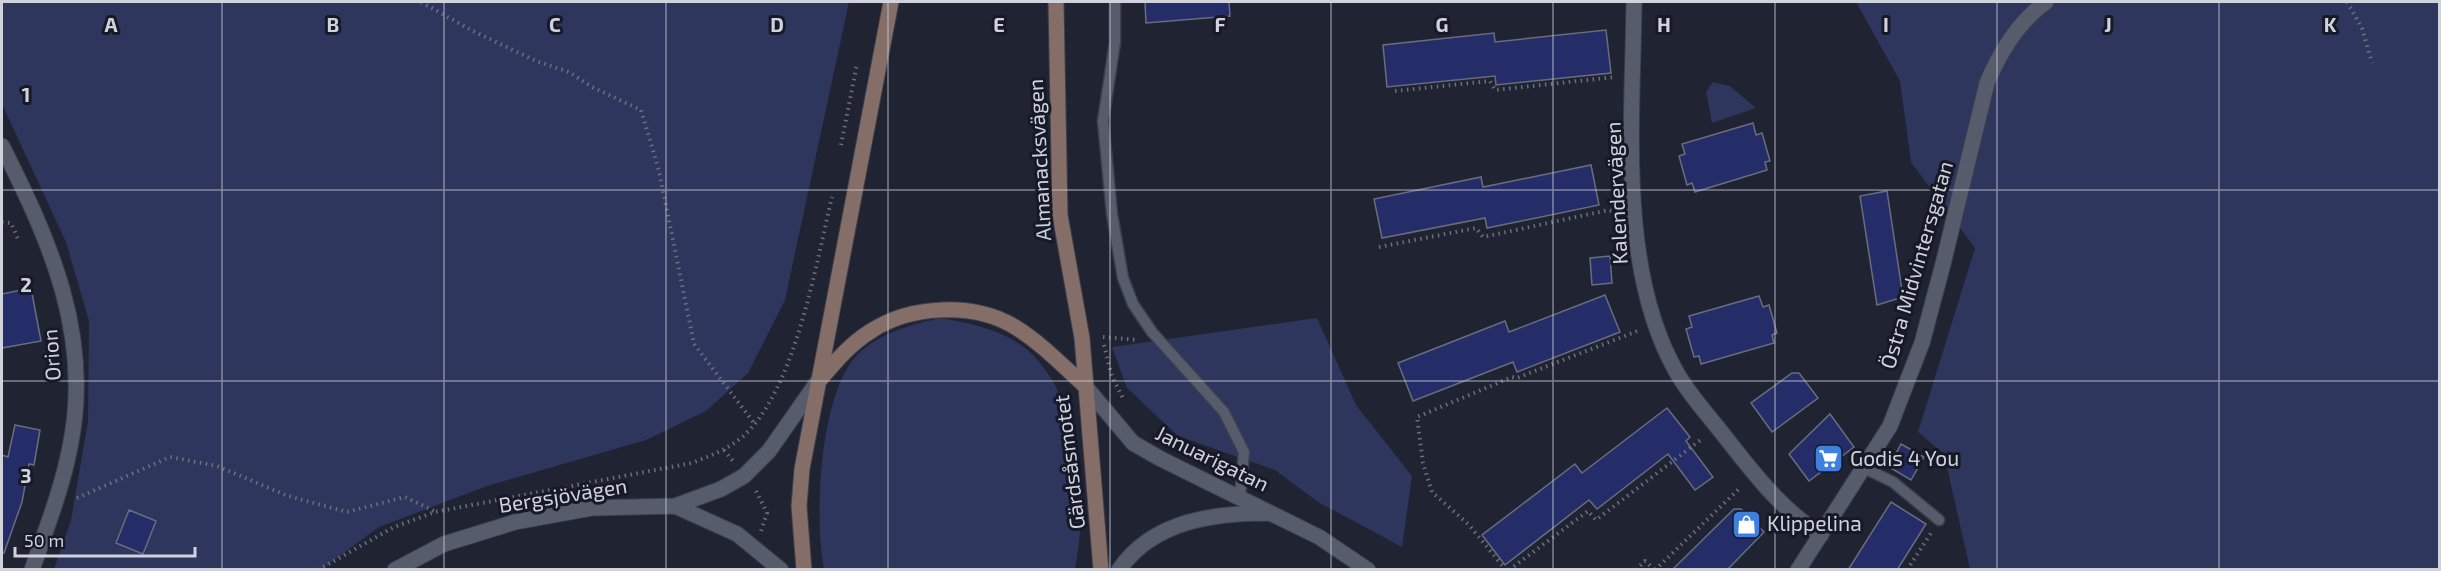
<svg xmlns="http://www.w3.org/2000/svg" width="2441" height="571" font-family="'Exo 2',sans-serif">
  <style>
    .green { fill: #2e365d }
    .building { fill: #252d69; stroke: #686d7e; stroke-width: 1.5 }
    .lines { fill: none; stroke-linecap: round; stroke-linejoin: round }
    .service-casing { stroke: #3d3f4c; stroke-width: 13 }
    .minor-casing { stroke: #3d3f4c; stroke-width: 17 }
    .tertiary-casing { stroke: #3d3f4c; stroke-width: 17 }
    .secondary-casing { stroke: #3d3f4c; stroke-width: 17 }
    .path { stroke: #6d6f7c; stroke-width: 4; stroke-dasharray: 1.5 4.5; stroke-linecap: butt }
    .service { stroke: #575c6c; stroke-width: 10 }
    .minor { stroke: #575c6c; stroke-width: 15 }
    .tertiary { stroke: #575c6c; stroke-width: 15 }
    .secondary { stroke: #856e68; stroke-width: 15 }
    .grid { fill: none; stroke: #d0d2dc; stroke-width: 1.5; stroke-opacity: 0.55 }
    .labels { text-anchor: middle; stroke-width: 6; stroke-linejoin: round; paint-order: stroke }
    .street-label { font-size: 21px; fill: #d0d2dc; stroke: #161a28 }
    .poi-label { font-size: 21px; fill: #d0d2dc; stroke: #161a28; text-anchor: start }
    .grid-label { font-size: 20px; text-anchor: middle; font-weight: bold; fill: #d0d2dc; stroke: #161a28; stroke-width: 6; stroke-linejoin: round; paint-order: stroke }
  </style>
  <rect width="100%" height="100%" fill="#202332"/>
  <path class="green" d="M2,2h847l-64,298 -37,73 -42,38 -60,29 -159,46 -108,41 -57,42h-268l17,-49 17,-99 1,-100 -23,-79 -64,-138z
    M1856,2h583v567h-469l-26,-115 -26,-22 57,-184 -64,-86 -11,-81z
    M1713,82l17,4 26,22 -44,15 -6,-31z
    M940,318c34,6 67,12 93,37 48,48 55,151 42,214h-251c-10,-51 -5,-176 34,-215 23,-22 53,-29 82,-36z
    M1317,318l39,87 56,71 -10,71 -84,-45 -43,-32 -97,-34 -51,-48 -15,-41z"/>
  <path class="building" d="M1145,2h84l1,14 -84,7z
    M1606,30l5,43 -115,12 -1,-9 -108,11 -4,-42 111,-12 1,9z
    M1753,123l3,12 6,-2 8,28 -5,1 2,8 -72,22 -3,-9 -5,2 -8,-29 6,-2 -3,-10z
    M1591,165l8,40 -112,23 -2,-10 -103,20 -8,-39 107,-22 2,10z
    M1887,191l16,106 -26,8 -17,-109z
    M1610,256l2,27 -20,2 -2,-27z
    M31,288l10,53 -39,7v-54z
    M1605,295l15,37 -103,40 -4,-10 -100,39 -15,-38 107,-42 4,11z
    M1759,296l4,11 6,-2 8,28 -5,2 2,8 -73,21 -2,-8 -5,1 -8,-28 6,-2 -3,-11z
    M1792,373h7l19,25 -46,34 -21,-29z
    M1667,408l23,29 -4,4 27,36 -18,13 -27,-36 -71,55 -8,-9 -84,65 -23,-30 93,-71 7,9z
    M1830,414l24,33 -45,34 -20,-27z
    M15,425l25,5 -6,35 -5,-1 -7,38 -18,51 -2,-1v-97l6,2z
    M1901,444l23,13 -13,23 -22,-13z
    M1891,502l35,22 -29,46h-49z
    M1734,509h7l23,23 -37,38h-55z
    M129,510l27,11 -13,33 -27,-11z"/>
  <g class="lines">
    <defs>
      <path id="service" d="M1115,2v40l-12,79 9,93 11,64 10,26 19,28 72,80 20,40 -4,45
        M1864,468l29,14 46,38"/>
      <path id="minor" d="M1634,2c-1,116 -17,267 43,371 13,23 33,44 49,65 29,37 55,71 95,97
        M2,146c48,95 91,191 68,301 -8,42 -24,82 -38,123
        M1085,386l48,57 28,16 158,78 49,33
        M1119,570c34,-50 96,-57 151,-57
        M1798,570l92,-144 15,-39 17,-44 21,-79 44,-181c13,-31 31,-61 59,-81"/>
      <path id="tertiary" d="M675,506l62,28 44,36
        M395,570l49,-26 71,-22 77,-14 83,-2 46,-17 23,-13 25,-25 49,-70"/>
      <path id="secondary" d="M1056,2l4,213 22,123 19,232
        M819,381c16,-19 31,-37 52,-50 40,-26 103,-29 144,-4 26,16 48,39 70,59
        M804,570l-5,-64 3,-37 89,-467"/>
    </defs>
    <use href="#service" class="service-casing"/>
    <use href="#minor" class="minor-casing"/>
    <use href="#tertiary" class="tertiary-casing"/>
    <use href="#secondary" class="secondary-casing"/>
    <path class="path" d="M421,2l50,28 65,31 33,11 23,15 49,23 18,61 35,173 60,79
      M2347,2l15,26 10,35
      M1395,91l95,-10 5,9 120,-13
      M841,145l16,-81
      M2,222l9,1 7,16
      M1379,247l97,-19 7,9 126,-27 6,2
      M1103,337l35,3
      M1104,345l8,32 12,23
      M724,450l9,11
      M756,491l11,22 -6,18
      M77,498l93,-41 47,9 71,30 59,16 58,-15 29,14
      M318,570l76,-43 41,-15 257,-49c18,-7 34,-13 49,-25 54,-45 75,-175 91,-241
      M1506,570l-37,-45 -37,-33 -9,-29 -6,-46 95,-40 5,1 123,-48
      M1509,570l79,-59 8,9 107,-82
      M1636,570l9,-9 10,9
      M1655,570l86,-83
      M1907,570l24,-37"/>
    <use href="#service" class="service"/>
    <use href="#minor" class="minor"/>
    <use href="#tertiary" class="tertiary"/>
    <use href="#secondary" class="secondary"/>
  </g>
  <path class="grid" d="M222,2v568M444,2v568M666,2v568M888,2v568M1110,2v568M1331,2v568M1553,2v568M1775,2v568M1997,2v568M2219,2v568M2,190h2438M2,381h2438"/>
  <defs>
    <symbol id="supermarket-square" viewBox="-11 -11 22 22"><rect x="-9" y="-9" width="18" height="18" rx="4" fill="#3f7fe0" stroke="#161a28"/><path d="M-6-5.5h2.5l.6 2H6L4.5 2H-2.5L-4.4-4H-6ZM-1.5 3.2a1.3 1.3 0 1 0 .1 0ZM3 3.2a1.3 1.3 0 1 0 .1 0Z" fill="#fff"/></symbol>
    <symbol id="shop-square" viewBox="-11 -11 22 22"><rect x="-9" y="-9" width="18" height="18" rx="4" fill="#3f7fe0" stroke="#161a28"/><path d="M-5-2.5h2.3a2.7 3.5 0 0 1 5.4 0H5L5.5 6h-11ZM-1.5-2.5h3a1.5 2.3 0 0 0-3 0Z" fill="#fff"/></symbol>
  </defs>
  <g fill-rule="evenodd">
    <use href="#supermarket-square" x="1812" y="442" width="33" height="33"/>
    <use href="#shop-square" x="1730" y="508" width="33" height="33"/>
  </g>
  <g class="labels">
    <g class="street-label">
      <text transform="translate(1040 160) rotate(-93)" y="7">Almanacksvägen</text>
      <text transform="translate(1617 193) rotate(-93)" y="7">Kalendervägen</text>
      <text transform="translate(1917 265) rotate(-74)" y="7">Östra Midvintersgatan</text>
      <text transform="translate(52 355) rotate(-94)" y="7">Orion</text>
      <text transform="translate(1212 459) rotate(26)" y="7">Januarigatan</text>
      <text transform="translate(1070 462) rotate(-97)" y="7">Gärdsåsmotet</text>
      <text transform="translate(563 496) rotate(-9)" y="7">Bergsjövägen</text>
    </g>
    <g class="poi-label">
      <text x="1850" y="466">Godis 4 You</text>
      <text x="1767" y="531">Klippelina</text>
    </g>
  </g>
  <g class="grid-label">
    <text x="111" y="32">A</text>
    <text x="333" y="32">B</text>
    <text x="555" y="32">C</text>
    <text x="777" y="32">D</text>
    <text x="999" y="32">E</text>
    <text x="1220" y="32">F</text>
    <text x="1442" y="32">G</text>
    <text x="1664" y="32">H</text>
    <text x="1886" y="32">I</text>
    <text x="2108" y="32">J</text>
    <text x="2330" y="32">K</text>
    <text x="26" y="102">1</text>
    <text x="26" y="292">2</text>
    <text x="26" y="483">3</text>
  </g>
  <rect width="2441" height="571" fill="none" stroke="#d0d2dc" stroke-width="6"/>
  <path d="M15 547v9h180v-9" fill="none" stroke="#d0d2dc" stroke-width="3"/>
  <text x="24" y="547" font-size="18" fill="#d0d2dc" stroke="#161a28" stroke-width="4.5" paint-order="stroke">50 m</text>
</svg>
